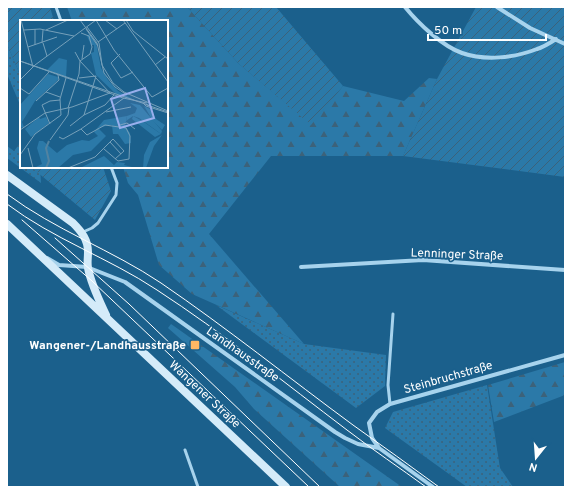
<svg xmlns="http://www.w3.org/2000/svg" width="572" height="494" font-family="Overpass,sans-serif">
  <style>
    .grass { fill: url(#grass-dots) }
    .forest { fill: url(#forest-firs) }
    .garden { fill: url(#garden-furrows) }
    .lines { fill: none; stroke-linecap: round; stroke-linejoin: round }
    .lane { stroke: #a7d3ed; stroke-width: 3 }
    .street { stroke: #a7d3ed; stroke-width: 4 }
    .secondary { stroke: #d4ebf9; stroke-width: 8 }
    .tram { stroke: #fff; stroke-width: 1 }
    .poi-dot { fill: #feb764; stroke: #1b608c; stroke-width: 1.5 }
    .labels { text-anchor: middle; stroke-width: 3.5; stroke-linejoin: round; paint-order: stroke }
    .street-label { font-size: 12px; fill: #fff; stroke: #1b608c }
    .poi-label { font-size: 12px; font-weight: bold; fill: #fff; stroke: #1b608c; text-anchor: end }
    .inset-river { fill: none; stroke: #5283a1; stroke-width: 2 }
    .inset-road { fill: none; stroke: #76a0ba; stroke-width: 1 }
    .view { fill: #99afed; fill-opacity: 0.15; stroke: #99afed; stroke-width: 2 }
    .inset-edge { fill: none; stroke: #fff; stroke-width: 2 }
  </style>
  <defs>
    <pattern id="grass-dots" width="8" height="8" patternUnits="userSpaceOnUse"><rect width="8" height="8" fill="#2b79a8"/><path d="M2 2h.1M6 6h.1" fill="none" stroke="#3c627a" stroke-width="1.8" stroke-linecap="round"/></pattern>
    <pattern id="forest-firs" width="22" height="20" patternUnits="userSpaceOnUse"><rect width="22" height="20" fill="#2b79a8"/><path d="M5 1l3.5 6h-7zM16 11l3.5 6h-7z" fill="#3c627a"/></pattern>
    <pattern id="garden-furrows" width="10" height="10" patternUnits="userSpaceOnUse"><rect width="10" height="10" fill="#2b79a8"/><path d="M-1 1l2-2M0 10L10 0M9 11l2-2" fill="none" stroke="#3c627a"/></pattern>
  </defs>
  <rect width="100%" height="100%" fill="#1b608c"/>
  <path class="grass" d="M7,44l14,33v30l-14,-33z
    M21,142v25h19l1,16 -34,-25v-12l7,5z
    M216,305l88,39 82,11 -1,31 -29,22z
    M487,385l13,83 13,19h-46l-82,-59 8,-16z"/>
  <path class="forest" d="M67,7h120l52,57 72,60 32,-38 61,15 25,-23 8,1 -34,77h-132l-62,78 95,110 -112,-50 -33,-29 -21,-70 -10,-12 -5,-16h44v-146h-95z
    M171,324l231,163h-62l-86,-78 -19,-22 -67,-59z
    M565,362v33l-71,27 -6,-37z"/>
  <path class="garden" d="M7,7h43l4,14h-33v56l-14,-33z
    M187,7h89l67,79 -32,39 -72,-61z
    M476,7h89v170l-162,-21 34,-77z
    M31,167h72l8,24 -16,29z"/>
  <g class="lines">
    <path class="lane" d="M56,7l5,14
      M83,232l9,-4 6,-5 18,-28 1,-12 -6,-16
      M390,404l-2,-19 5,-71
      M185,450l13,37"/>
    <path class="street" d="M405,7c13,16 37,39 57,46 23,8 52,5 75,-4 7,-2 13,-6 19,-10
      M497,7l33,21 35,16
      M47,258l12,7 28,2 38,15 210,150 10,6 13,6 21,4 54,39
      M301,267l122,-7 142,10
      M379,448l-7,-10 -3,-15 8,-11 13,-8 175,-49"/>
    <path class="secondary" d="M7,175l66,48c9,9 15,17 15,29 0,6 -1,11 0,16 3,16 11,32 18,47
      M7,224l279,263"/>
    <path class="tram" d="M7,194c48,36 105,56 154,89 66,45 128,95 192,142 29,21 58,41 86,62
      M7,204c46,35 102,54 150,86 66,43 128,93 190,140 26,20 53,38 79,57
      M22,220l70,61 217,206
      M55,238l74,66 191,183"/>
  </g>
  <rect class="poi-dot" x="190" y="340" width="10" height="10" rx="2"/>
  <g class="labels">
    <g class="street-label">
      <text transform="translate(457 254) rotate(2)" y="4">Lenninger Straße</text>
      <text transform="translate(243 354) rotate(35)" y="4">Landhausstraße</text>
      <text transform="translate(448 377) rotate(-16)" y="4">Steinbruchstraße</text>
      <text transform="translate(205 394) rotate(43)" y="4">Wangener Straße</text>
    </g>
    <g class="poi-label">
      <text x="186" y="349">Wangener-/Landhausstraße</text>
    </g>
  </g>
  <g transform="translate(20 20)">
    <rect width="148" height="148" fill="#1b608c"/>
    <path d="M28,54l10,3v3l-23,21 -13,21 2,5 -4,1v-23z" fill="#2b79a8"/>
    <path d="M70,14l6,8 5,26 7,12 10,11 20,11 -22,-8 -20,-19 -5,-22 3,-1v-7h-3l-4,-9zM110,83l10,2 22,26 -1,3 -22,-16 -6,-2 -7,5 1,-5 8,-3 2,-5z" fill="#2b79a8"/>
    <path d="M19,97l1,2 6,-2 3,6 -18,14 -6,-8z" fill="#2b79a8"/>
    <path d="M39,38l8,2 -1,17 -19,-7zM124,86l6,3 6,10 9,6 -3,5 -9,-9zM107,96l-2,10 5,7 1,10 -6,1 -7,-10h-5l-1,-9 -6,1 -8,2 8,8 -15,15 -18,4 -15,13h-24l8,-4 -5,-16 2,-7h4l14,12 10,-8 15,-5 7,1 9,-5 -4,-4 10,-12zM113,96l11,6 17,12 -6,3 -23,-18zM142,115l-8,11 -8,22h-3l1,-13 6,-13zM84,136l10,9 3,-3 8,1 -1,2 12,3h-56z" fill="#2b79a8"/>
    <path class="inset-river" d="M26,148l3,-7 -3,-13 3,-7"/>
    <path class="inset-road" d="M1,0l12,47M60,0l17,23 7,30 11,14 12,8M76,0l18,30 38,47 16,-9M85,0l12,9M103,0l45,62M106,0l7,11 35,28M67,7l12,16 3,22 11,18 11,9 44,19M15,9v16M66,9l12,17M4,10l16,-1 34,7M26,10l22,-10M78,22l27,-19M22,23l1,-13M23,23l4,13M8,27l29,-10M100,34l-9,9 10,15 12,-6M62,39l2,-14M0,41l103,37 24,5M0,41l131,45M60,41l30,32M60,41l10,-7 2,-7 -3,-11 -8,-3M135,45l10,-8M59,58l17,-2 -12,39M0,60l15,-15 61,-45M0,68l9,6 20,-22M26,72l14,5M16,81l23,-21 -1,-5M123,83l3,3 22,7M127,85l21,7M48,88l11,-34 1,-13 -5,-9M86,92l25,-5M30,104l-8,-19 8,-4 10,-1M100,105l7,-2 8,6M50,106l14,-11 21,-10 9,-10M61,109l6,6 18,-10 21,3 4,8 -1,23 -11,2 -14,-12M0,110l25,-17 27,-6 38,-14M39,117l4,2 18,-10 43,-31M30,120l18,-25 1,-7M90,122l11,12M8,128l5,20M0,135l15,-21 26,-19 -1,-16 6,-21M48,148l27,-11 18,-18 11,12 -9,8"/>
    <path class="view" d="M125,68l9,30 -34,10 -9,-29z"/>
    <rect width="148" height="148" class="inset-edge"/>
  </g>
  <rect width="572" height="494" fill="none" stroke="#ffffff" stroke-width="16"/>
  <g transform="translate(536 458) rotate(197)" stroke="#1b608c" stroke-width="3" paint-order="stroke">
  <path d="M0-3L7 15L0 10L-7 15Z" fill="#ffffff"/>
  <text y="-6" font-size="11" font-weight="bold" text-anchor="middle" fill="#ffffff">N</text>
  </g>
  <path d="M428 34v6h118v-6" fill="none" stroke="#ffffff" stroke-width="2"/>
  <text x="434" y="34" font-size="12" fill="#ffffff" stroke="#1b608c" stroke-width="3" paint-order="stroke">50 m</text>
</svg>
